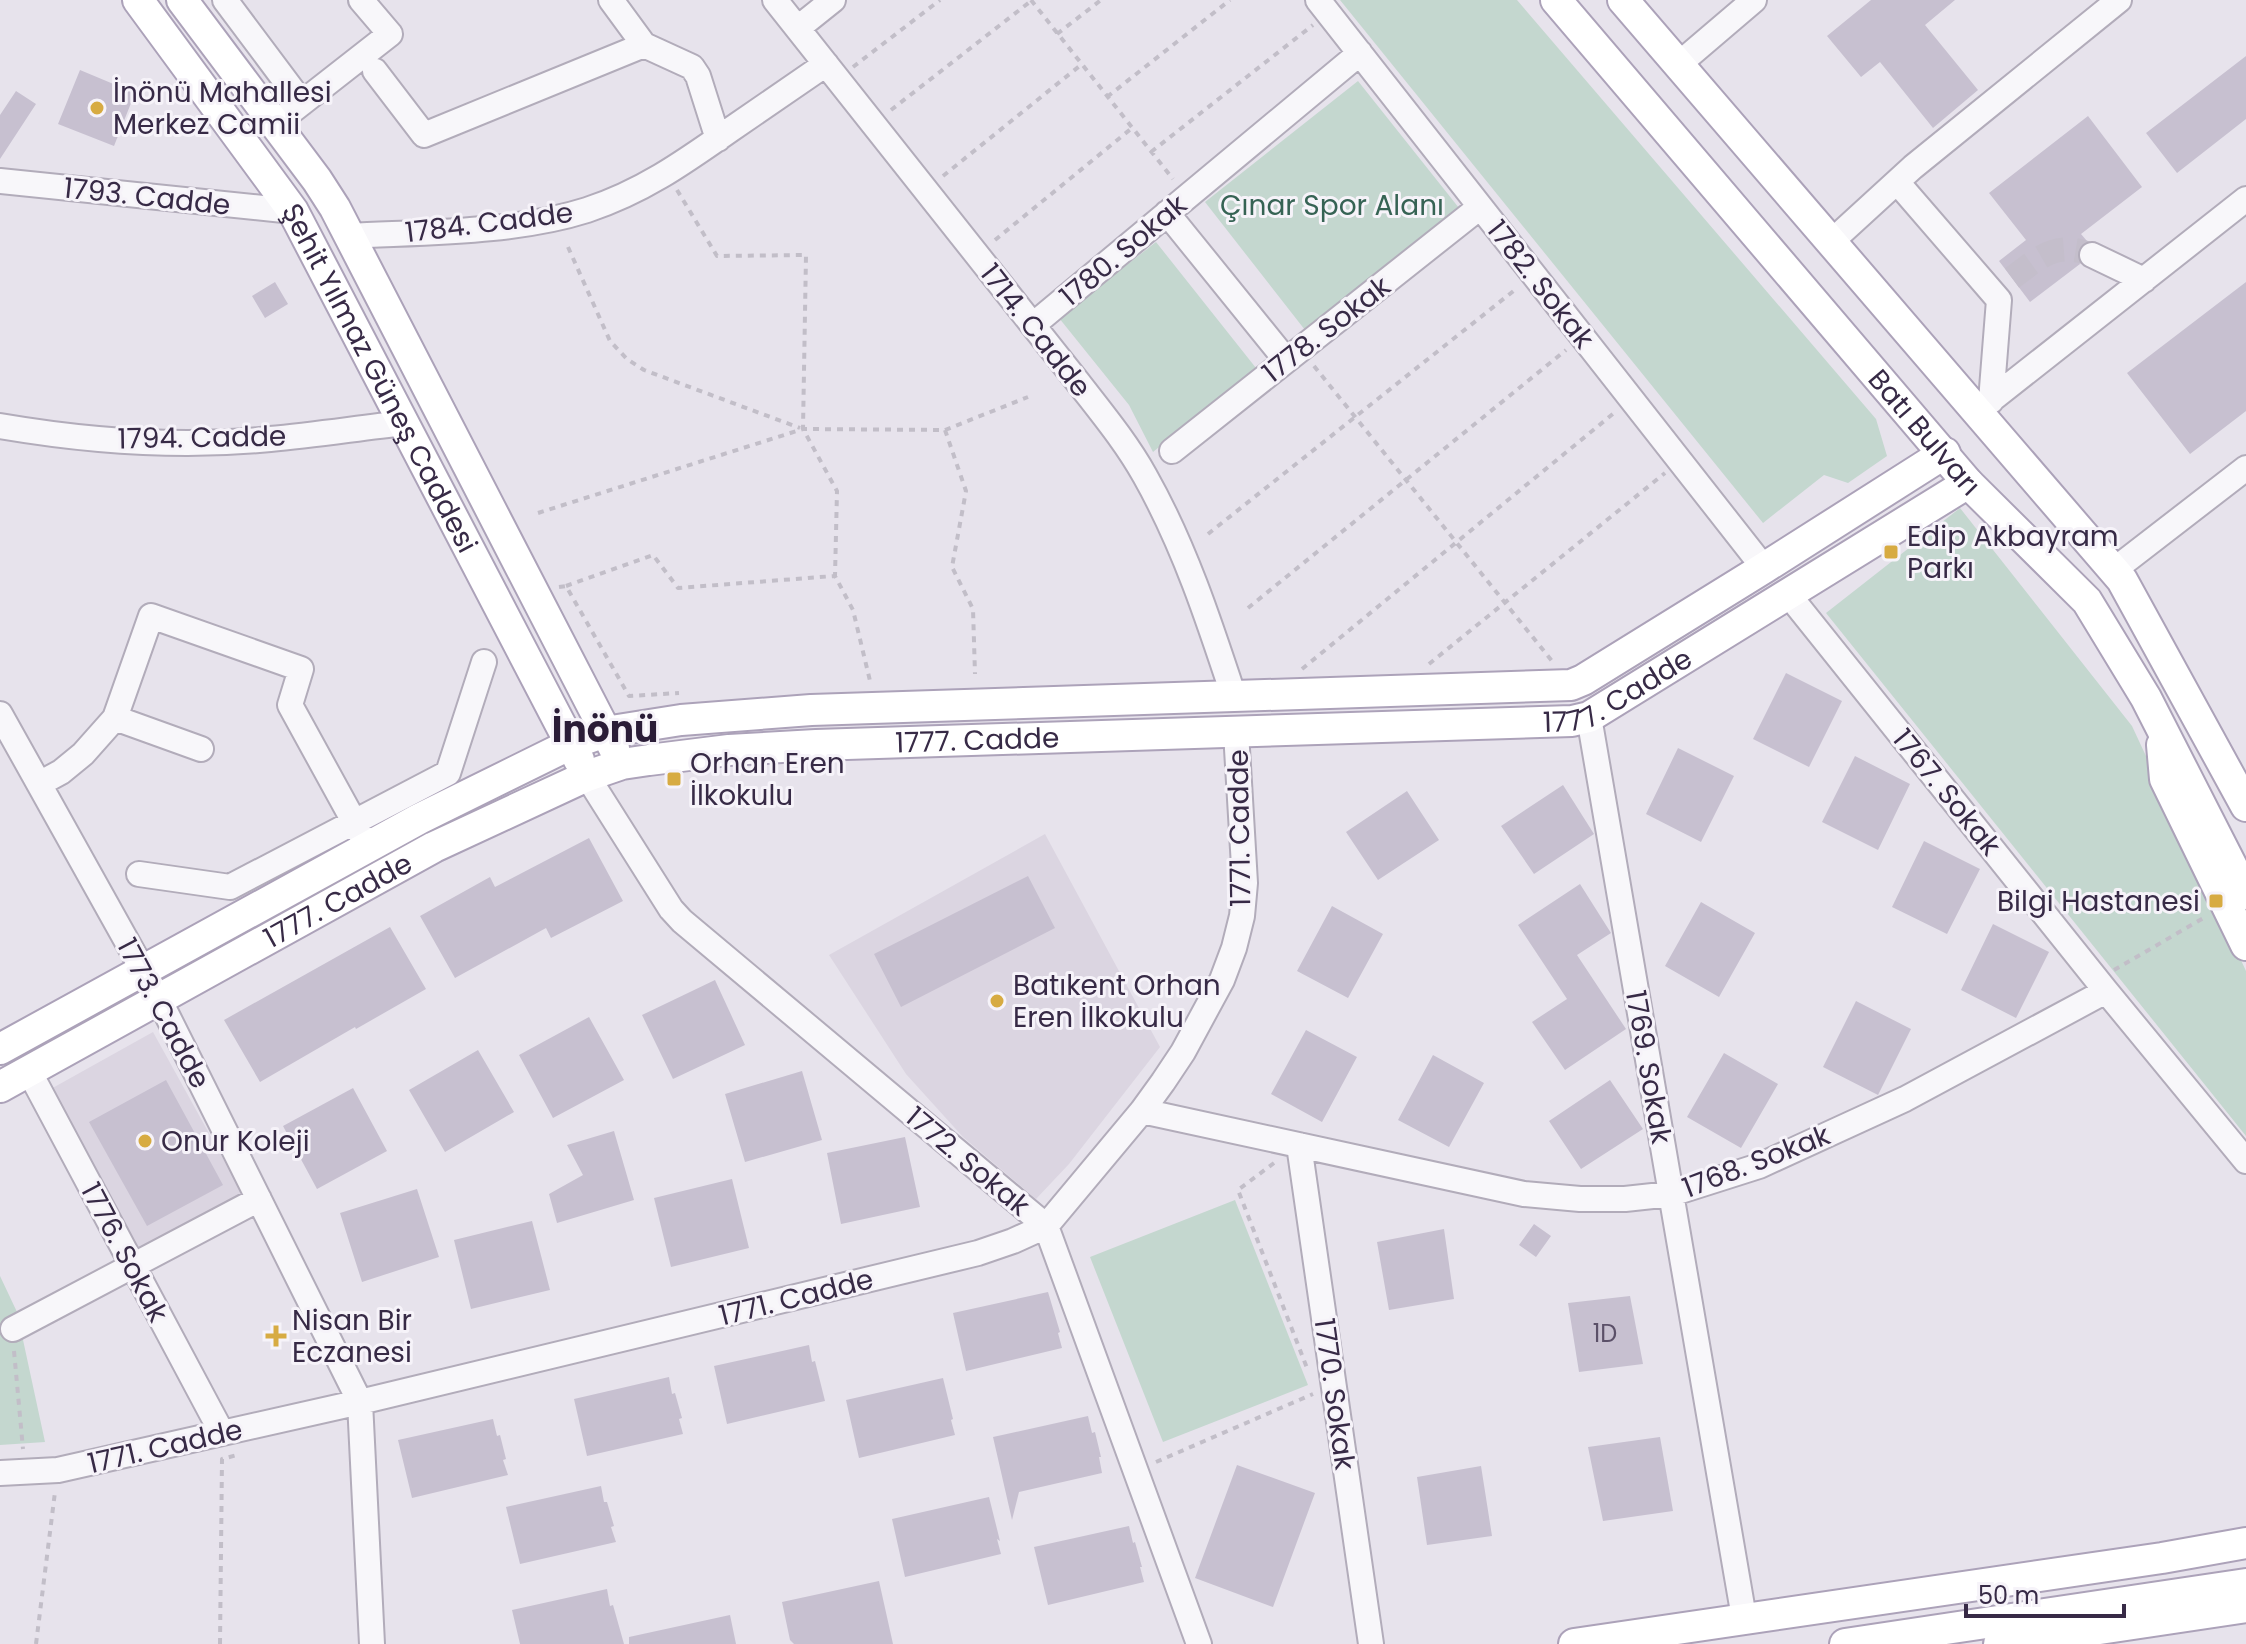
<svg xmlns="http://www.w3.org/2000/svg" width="2246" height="1644" font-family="Poppins,sans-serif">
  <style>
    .built { fill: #dbd5e1 }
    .green { fill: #c4d7cf }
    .building { fill: #c7c0d0 }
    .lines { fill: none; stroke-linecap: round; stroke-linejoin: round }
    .minor-tunnel { stroke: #c4becb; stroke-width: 24; stroke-dasharray: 24 12; stroke-linecap: butt }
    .minor-casing { stroke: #b2acba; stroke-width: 28 }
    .major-casing { stroke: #aca2b9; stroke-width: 34 }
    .path { stroke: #c2bec8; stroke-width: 4; stroke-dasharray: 6 6; stroke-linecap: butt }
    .minor { stroke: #f8f7fa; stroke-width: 24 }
    .major { stroke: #fff; stroke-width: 30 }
    .poi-dot { fill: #d7ab42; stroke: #f6f3f9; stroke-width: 3 }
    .labels { text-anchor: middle; stroke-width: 6; stroke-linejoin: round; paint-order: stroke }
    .number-label { font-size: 24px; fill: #5b5068 }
    .poi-label { font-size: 28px; fill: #372a46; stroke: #f6f3f9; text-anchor: start }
    .street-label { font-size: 28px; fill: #372a46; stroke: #f6f3f9 }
    .park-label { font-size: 28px; fill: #366354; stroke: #f6f3f9 }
    .district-label { font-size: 36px; font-weight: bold; fill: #2a1c37; stroke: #f6f3f9 }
  </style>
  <rect width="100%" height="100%" fill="#e7e3ec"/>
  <path class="built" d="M1045,834l115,213 -91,117 -33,35 -73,-62 -57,-63 -77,-119z
    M153,1032l89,161 -104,57 -89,-160z"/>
  <path class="green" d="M1340,0h177l359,419 11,37 -39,27 -24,-8 -61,48z
    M1358,81l101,127 -154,122 -100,-128z
    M1156,242l100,126 -103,84 -24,-47 -70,-87z
    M1960,508l172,218 114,245v165l-420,-523z
    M1235,1200l73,185 -145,57 -73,-185z
    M0,1276l17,36 28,130 -45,3z"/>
  <path class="building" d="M1871,0h84l-30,25 53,65 -45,38 -53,-66 -19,15 -34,-41z
    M2246,56v63l-69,54 -31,-40z
    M80,70l55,23 -21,53 -56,-22z
    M16,91l20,13 -36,55v-44z
    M2088,116l54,71 -61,47 6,7 -9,8 -1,8 3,7 -50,38 -31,-41 27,-21 -37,-47z
    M275,282l13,22 -23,14 -13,-22z
    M2246,282v129l-56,43 -63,-81z
    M1786,673l56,28 -33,66 -56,-28z
    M1678,748l56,28 -33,66 -55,-28z
    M1855,756l55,28 -32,66 -56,-28z
    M1563,785l31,49 -60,40 -33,-48z
    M1407,791l32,49 -61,40 -32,-48z
    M589,838l34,63 -72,37 -5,-10 -91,50 -35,-62 70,-39 5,10z
    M1924,841l56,28 -33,65 -55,-27z
    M1028,876l27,52 -154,79 -27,-53z
    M1580,884l31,49 -34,22 49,74 -61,41 -33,-48 35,-23 -49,-74z
    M1701,902l54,31 -36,64 -54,-31z
    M1332,906l51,28 -35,64 -51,-27z
    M1993,924l56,28 -33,66 -55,-28z
    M390,927l36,62 -70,40 -1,-2 -95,55 -36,-62z
    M715,980l30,65 -72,34 -31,-64z
    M1856,1001l55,28 -33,66 -55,-28z
    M589,1017l35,63 -71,38 -34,-63z
    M1306,1030l51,27 -35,65 -51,-28z
    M478,1050l36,62 -69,40 -36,-62z
    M1724,1053l54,31 -37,64 -54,-31z
    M1433,1055l51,28 -35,64 -51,-27z
    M802,1071l20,69 -77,22 -20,-68z
    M166,1080l57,105 -76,41 -58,-104z
    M1610,1080l33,49 -62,40 -32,-48z
    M353,1088l34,63 -70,38 -34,-63z
    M614,1131l20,69 -77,23 -8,-29 34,-19 -16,-30z
    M905,1137l15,70 -79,17 -14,-71z
    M732,1179l17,69 -78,19 -17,-69z
    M417,1189l22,68 -77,25 -22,-69z
    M532,1221l18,69 -79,19 -17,-69z
    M1534,1224l17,12 -15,21 -17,-12z
    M1444,1229l10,70 -65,11 -12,-68z
    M1048,1292l12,40 -2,1 4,15 -96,23 -13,-58z
    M1630,1296l13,68 -64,8 -11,-69z
    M809,1345l3,17 3,-1 10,40 -98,23 -13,-58z
    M669,1377l3,17 3,-1 7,25 -3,1 4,15 -96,22 -13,-57z
    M943,1378l10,41 -2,1 4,15 -96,23 -13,-58z
    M1088,1416l4,17 3,-1 6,25h-2l3,16 -83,19 -7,28 -19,-83z
    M493,1419l4,17 3,-1 6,24 -3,1 5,15 -96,23 -14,-58z
    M1660,1437l13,74 -70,10 -15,-74z
    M1237,1465l78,28 -42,114 -78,-29z
    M1481,1466l11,70 -65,9 -10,-68z
    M601,1486l3,16h3l7,24 -3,1 5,15 -96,22 -14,-57z
    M989,1497l11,44 -3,-2 4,15 -96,23 -13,-58z
    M1129,1526l4,17 2,-1 7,25h-2l4,15 -96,23 -14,-58z
    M879,1581l14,63h-99l-4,-4 -8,-38z
    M607,1589l3,17 3,-1 11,39h-104l-8,-34z
    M730,1615l6,29h-107v-7z"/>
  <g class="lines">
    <path class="minor-tunnel" d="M2012,278c27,-20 44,-38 80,-23"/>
    <defs>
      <path id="minor" d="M225,0l77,103
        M611,0l33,45 48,22 6,9 20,63
        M775,0l302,381c24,31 49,61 68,95 39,69 64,145 89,221
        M1318,0l446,568
        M798,28l35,-28
        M1679,64l75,-64
        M375,71l49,64 220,-90
        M275,124l115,-90 -29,-34
        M0,181l293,30
        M1897,182l102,118 -8,101
        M1167,213l119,147
        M350,236c75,-4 165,-3 237,-26 55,-18 96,-47 143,-80 32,-22 64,-44 96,-66
        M1831,242l82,-75 206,-167
        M2092,255l52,25
        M1033,325l327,-272
        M1977,411l269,-212
        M0,426c88,15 181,22 270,13 44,-4 89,-11 134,-16
        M1172,451l308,-244
        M2114,570l132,-102
        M1788,594l318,397 140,170
        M0,714l159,285 201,403 12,242
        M1589,717l153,889
        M115,718l86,31
        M587,776l84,133 11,12 364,305 153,418
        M39,784l22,-12 22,-18 32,-36 36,-102 150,53 -11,36 78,142
        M139,874l91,13 218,-114 36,-111
        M29,1071l193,362
        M1142,1111l382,83 56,5h45l46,-5 88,-28 146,-67 201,-108
        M1299,1145l72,499
        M13,1329l246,-130
        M0,1473l58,-3 302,-68 618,-149 35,-12 33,-15 96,-115 21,-29 20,-30 39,-72 12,-32 8,-32 3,-33 -9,-151"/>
      <g id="major">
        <path id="s1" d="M138,0l155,211 286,549"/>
        <path d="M182,0l135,180 18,28 279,540"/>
        <path id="s2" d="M1556,0l412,483 119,118 59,97 100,196"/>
        <path d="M1623,0l499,580 124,226"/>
        <path d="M2162,745l3,34 81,166"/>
        <path d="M0,1049l419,-230 152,-75 34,-12 76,-12 130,-10 760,-25 12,-5 181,-112 181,-115"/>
        <path id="s3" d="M0,1087l434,-240 153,-71 35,-12 27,-4 80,-10 87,-5 756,-24 17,-4 379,-234"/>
        <path d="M1574,1644l588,-86 84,-15"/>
        <path d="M1845,1644l401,-60"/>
        <path d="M1999,1644l247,-37"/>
      </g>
    </defs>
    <use href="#minor" class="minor-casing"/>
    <use href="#major" class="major-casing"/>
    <path class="path" d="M1031,0l142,179
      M1057,34l44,-34
      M853,67l87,-67
      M1107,97l123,-97
      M891,110l140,-109
      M1151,152l162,-127
      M943,176l139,-112
      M677,190l40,66 89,-1 -3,174 34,62 -2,85 18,34 18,75
      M995,240l137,-112
      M568,247l42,94 17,18 17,11 156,58
      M1314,366l238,295
      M945,430l21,61 -14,76 21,42 2,65
      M538,513l265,-84 142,1 83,-33
      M1208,534l308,-245
      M566,586l87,-31 25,33 156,-12
      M559,587l7,-1 63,110 50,-3
      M1248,608l318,-258
      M1429,664l236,-191
      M1302,669l312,-256
      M2114,970l93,-54
      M1274,1163l-36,27 69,178
      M14,1351l9,98
      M1156,1462l157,-68
      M36,1644l19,-152
      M220,1644l2,-185 15,-4"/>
    <use href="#minor" class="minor"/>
    <use href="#major" class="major"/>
  </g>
  <g class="poi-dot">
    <circle cx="97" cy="108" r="8"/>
    <rect x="1883" y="544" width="16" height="16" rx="4"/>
    <rect x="666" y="771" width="16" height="16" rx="4"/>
    <rect x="2208" y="893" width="16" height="16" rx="4"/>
    <circle cx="997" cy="1001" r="8"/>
    <circle cx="145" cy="1141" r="8"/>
    <path d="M272 1324h8v8h8v8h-8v8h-8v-8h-8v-8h8z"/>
  </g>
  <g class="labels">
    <g class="number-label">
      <text x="1605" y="1342">1D</text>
    </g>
    <g class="poi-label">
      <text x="113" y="102">İnönü Mahallesi<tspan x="113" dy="32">Merkez Camii</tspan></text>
      <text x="1907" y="546">Edip Akbayram<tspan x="1907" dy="32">Parkı</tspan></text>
      <text x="690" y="773">Orhan Eren<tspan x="690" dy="32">İlkokulu</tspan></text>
      <text x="2200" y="911" text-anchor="end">Bilgi Hastanesi</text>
      <text x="1013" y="995">Batıkent Orhan<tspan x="1013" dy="32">Eren İlkokulu</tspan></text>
      <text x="161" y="1151">Onur Koleji</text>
      <text x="292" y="1330">Nisan Bir<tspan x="292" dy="32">Eczanesi</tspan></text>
    </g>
    <g class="street-label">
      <text transform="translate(147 196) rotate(6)" y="10">1793. Cadde</text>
      <text transform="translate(489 222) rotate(-7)" y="10">1784. Cadde</text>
      <text transform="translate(1123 250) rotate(-40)" y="10">1780. Sokak</text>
      <text transform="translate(1541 284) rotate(52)" y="10">1782. Sokak</text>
      <text transform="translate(1326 329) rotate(-38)" y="10">1778. Sokak</text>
      <text transform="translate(1036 330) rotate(52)" y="10">1714. Cadde</text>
      <text dy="10" stroke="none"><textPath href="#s1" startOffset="450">Şehit Yılmaz Güneş Caddesi</textPath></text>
      <text dy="10" stroke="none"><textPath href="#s2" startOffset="568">Batı Bulvarı</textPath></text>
      <text transform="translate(202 437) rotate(-1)" y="10">1794. Cadde</text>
      <text dy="10" stroke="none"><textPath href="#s3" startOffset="1706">1777. Cadde</textPath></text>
      <text dy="10" stroke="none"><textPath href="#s3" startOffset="1058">1777. Cadde</textPath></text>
      <text transform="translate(1947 792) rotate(51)" y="10">1767. Sokak</text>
      <text transform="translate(1239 828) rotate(-91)" y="10">1771. Cadde</text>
      <text dy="10" stroke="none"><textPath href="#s3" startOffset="386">1777. Cadde</textPath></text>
      <text transform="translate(164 1013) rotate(62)" y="10">1773. Cadde</text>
      <text transform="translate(1649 1067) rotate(80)" y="10">1769. Sokak</text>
      <text transform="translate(968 1161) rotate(40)" y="10">1772. Sokak</text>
      <text transform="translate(1756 1161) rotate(-21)" y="10">1768. Sokak</text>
      <text transform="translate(125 1252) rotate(62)" y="10">1776. Sokak</text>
      <text transform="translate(796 1297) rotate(-14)" y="10">1771. Cadde</text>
      <text transform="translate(1335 1394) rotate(82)" y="10">1770. Sokak</text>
      <text transform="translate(165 1446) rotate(-13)" y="10">1771. Cadde</text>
    </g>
    <g class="park-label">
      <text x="1332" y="215">Çınar Spor Alanı</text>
    </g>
    <g class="district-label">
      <text x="605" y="742">İnönü</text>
    </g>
  </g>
  <path d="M1966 1604v12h158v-12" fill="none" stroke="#372a46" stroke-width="4"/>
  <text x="1978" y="1604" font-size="24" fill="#372a46" stroke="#f6f3f9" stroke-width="6" paint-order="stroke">50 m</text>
</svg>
